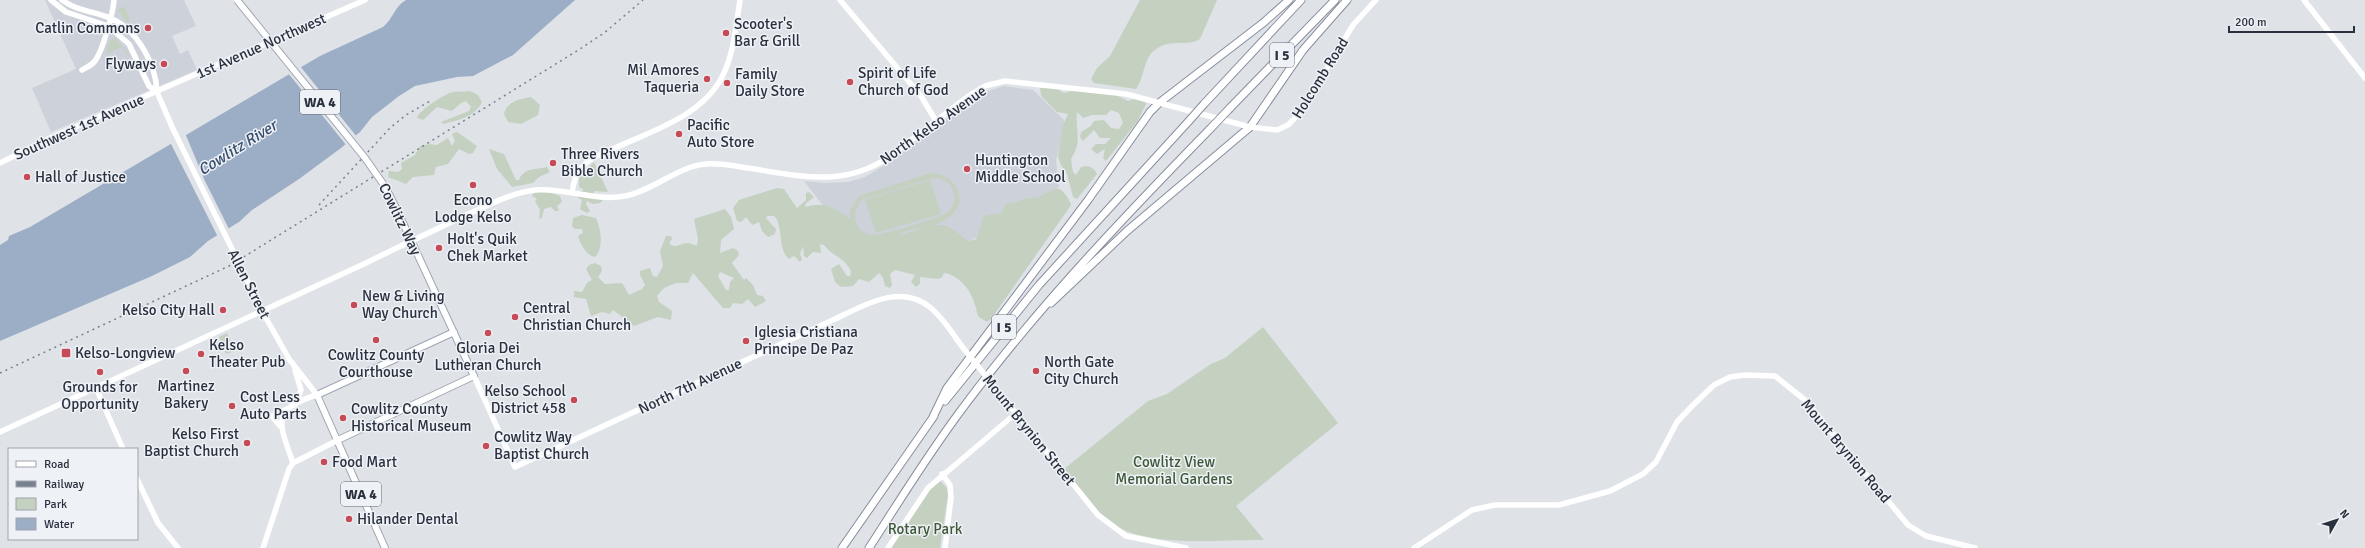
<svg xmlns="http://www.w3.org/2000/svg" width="2365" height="548" font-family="Signika,sans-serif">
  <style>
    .built { fill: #cdd1d9 }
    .green { fill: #c4d1c1; fill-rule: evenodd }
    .water { fill: #9caec5 }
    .pier { fill: #dfe2e7 }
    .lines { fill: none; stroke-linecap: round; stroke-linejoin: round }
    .primary-casing { stroke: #9fa6b2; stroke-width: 8 }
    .highway-casing { stroke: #878f9d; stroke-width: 9 }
    .secondary { stroke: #fff; stroke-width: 5.5 }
    .primary { stroke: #fff; stroke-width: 6 }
    .highway { stroke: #fff; stroke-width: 7 }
    .rail { stroke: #798190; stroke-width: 1.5; stroke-dasharray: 2 4; stroke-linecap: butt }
    .primary-bridge-casing { stroke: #9fa6b2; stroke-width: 8; stroke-linecap: butt }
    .highway-bridge-casing { stroke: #878f9d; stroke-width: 9; stroke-linecap: butt }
    .secondary-bridge { stroke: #fff; stroke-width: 5.5 }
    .primary-bridge { stroke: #fff; stroke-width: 6 }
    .highway-bridge { stroke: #fff; stroke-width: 7 }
    .poi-dot { fill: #c64b58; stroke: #eef1f5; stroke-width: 1.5 }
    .labels { text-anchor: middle; stroke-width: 3; stroke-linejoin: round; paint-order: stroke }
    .shield { fill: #eef1f5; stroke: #646a75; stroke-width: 1 }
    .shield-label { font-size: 14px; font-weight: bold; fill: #29303e }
    .poi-label { font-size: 15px; fill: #29303e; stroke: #eef1f5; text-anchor: start }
    .street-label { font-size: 15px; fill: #29303e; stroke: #eef1f5 }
    .park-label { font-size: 15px; fill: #3c5837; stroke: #eef1f5 }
    .water-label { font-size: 16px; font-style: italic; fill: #364d6f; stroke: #eef1f5 }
  </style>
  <rect width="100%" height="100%" fill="#dfe2e7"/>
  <path class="built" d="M45,0h139l12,26 -24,10 8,18 8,-4 9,20 -146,62 -19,-44 44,-19z
    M1004,86l29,4 31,30 1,5 -9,35 3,27 -89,54 -22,-7 -70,11 -47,-29 -27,-35 20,2 24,-1 17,-5 25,-15 89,-68z"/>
  <path class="green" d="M1140,0h77l-17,39c-12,8 -31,-1 -45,11 -12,8 -10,27 -19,39l-42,-6 -3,-4 6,-11 13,-12z
    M120,7l5,1 5,12 -3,2 -9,-11z
    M115,38l14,16 -2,1 -5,-8 -16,7 4,-14z
    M1040,88h19l1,3 4,2 11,-3 41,5 12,6 6,-2 10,2 2,3 -9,18 -31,39 -3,-3 2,-9 -8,5 -6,-5 5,-5h9l6,-6h-11l-6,-8 -11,11 -3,-4 1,-5 10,-6 3,-5 10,-1 7,8 8,1 4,-6 -4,-10 -8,-3 -5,5h-14l-9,3 -6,-6c-2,19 6,29 -6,47l2,13 3,3 5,-8c7,-2 13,0 16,7l-20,25 -4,-2 -6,-23 -6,-9 -3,-8 5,-32 5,-11 -11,-2 -16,-16z
    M470,91l8,4 4,7c-7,15 -24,18 -39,22l-2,-2 28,-11 2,-4 -5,-6 -5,2 -9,8 -15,-4 -14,13 -6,-2c1,-7 29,-25 36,-26 6,-1 11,0 17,-1z
    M531,97l9,8 -2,10 -17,9 -13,-2 -4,-8c3,-13 16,-15 27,-17z
    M457,132l20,14 -4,7 -4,1 -10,-5 -11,15 -12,3 -2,8 -21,2 -7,7 -18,-7 1,-6 9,1 4,-3 -1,-6 14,-8 5,-9 9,-2 8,1 11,-7 4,8 3,-5 -3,-7z
    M489,149l15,5 12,26h3c5,-13 17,-10 28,-13l3,5 -11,5 -6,6 -21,4 -15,-18z
    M594,162l14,30 -14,-1v3l9,6 -3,3 -7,1 -6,-3 -1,3 4,7 -3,2 -7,-4 2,-9 -5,-3 2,-5 5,-2 -5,-3v-10z
    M931,173c21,0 39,24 21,42 -13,13 -40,12 -55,20 19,-2 33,-15 52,-8 8,4 13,11 21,14l6,-2 8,-23 17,-3 5,-9 8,-1 13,-5h10l19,-10c7,1 13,10 15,17l-4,6 -76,108 -4,3 -8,-5c-3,-4 -2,-8 -4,-12 -4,-15 -16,-30 -31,-32l-2,4 -4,2 -18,-2v7l-4,3 -5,-5 4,-7 -20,-5 -5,4 2,11 -2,3 -5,-2 -2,-8 -4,-5 -10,9 -10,-3 -6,7 -12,1 -6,-5 -4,-13 8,-5 8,12h3l1,-4c-5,-14 -19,-16 -27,-27l-4,-1 1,9 -8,-1 -6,6 -3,-2 -1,-10 -3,8 2,5 -2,3 -6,-6 -5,3c-12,-10 -5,-34 -15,-43h-7l-1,2 10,11 -1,5 -7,3 -6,-6 -3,-9 -7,3 -6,-8 -5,5 -4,-1 -4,-13 6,-8 38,-12 7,1 13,19 9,-8v-7l3,-1 5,5 -9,7 1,3c19,-6 29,1 44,12v-9l9,-14zM933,178c9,0 16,3 20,12 3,7 1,17 -5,22 -6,5 -68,24 -76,23 -19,-2 -21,-23 -10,-35z
    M930,180l11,34 -65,19 -11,-33z
    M535,191l14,1 11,4 2,6 -5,4 2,5h-4l-4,-4 -7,2 -2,9 -3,1 1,-9 -5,-9 2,-2 -5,-3z
    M725,209l6,8 3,12 -13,11 -1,13 13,-5 5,3 1,4 -7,8 12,17 2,-2 7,7 4,10 6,1 3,5 -11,6 -7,-8 -6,5 -9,-1 -3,5h-7l-30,-35 -5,10h-12l-12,5 -7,8 2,6 13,9 -1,9 -13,-3 -24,9 -21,-16 -3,4 -8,-2 -11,4 -5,-17 -12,-2v-6l8,1 5,-9 5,-3 -6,-11 3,-4 6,-2 6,3 1,5 -4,6 7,7 17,-1 7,12 13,-6 3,-4 -5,-10v-4l10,-3 3,8 4,1 6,-11 -3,-15 6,-15h5l1,3 -3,4c7,7 11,0 18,0 4,0 6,3 10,2l1,-6 -4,-20zM720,272l14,6 -4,4 -1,8h-3l-8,-14z
    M582,215l14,3c5,11 8,30 -1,39 -8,-1 -15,-13 -17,-21l5,-3 -1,-4h-7l-3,-3 1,-8z
    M1263,327l75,96 -102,83 28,34c-47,-1 -104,8 -147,-13 -21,-13 -37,-39 -53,-58l84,-68 19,-7 44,-30 14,-6z
    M227,333l8,18 -9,3 -7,-17z
    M940,481l7,7 1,6 -8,54h-49l41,-61z"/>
  <path class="water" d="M406,0h169l-62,55 -40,21 -16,1 -42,9 -16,10 -27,21 -12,15 -19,16 -42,31 -47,31 -13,12 -31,19 -18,16 -38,19 -152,65v-96l8,-5 1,-4 21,-9 290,-171 63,-29c10,-8 11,-20 23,-27z"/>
  <path class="pier" d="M300,66l57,71 -10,9 -59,-73z
    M185,133l20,48 25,50 -12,6 -48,-95z"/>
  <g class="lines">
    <defs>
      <path id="primary" d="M338,440l136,-64 -78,-168
        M385,548l-68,-153 137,-63"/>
      <path id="highway" d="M1204,104l97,-104
        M1229,109l106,-109
        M1051,303l76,-72 123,-104 53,-77 44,-50
        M945,401l94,-116 149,-163
        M932,419l15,-31 141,-188 62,-88 9,-9 104,-80 26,-23
        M842,548l92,-132
        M869,548c31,-48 61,-97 96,-143 74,-99 159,-188 245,-276"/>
    </defs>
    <use href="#primary" class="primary-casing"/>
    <use href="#highway" class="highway-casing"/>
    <path class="secondary" d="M51,0l15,12 42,14 21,18 20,42 8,6 16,37
      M62,0c15,11 31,11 48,18 27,11 46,46 47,74
      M840,0l81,96 15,25
      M2304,0l61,78
      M82,70c5,-3 10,-5 13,-9 8,-11 18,-48 19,-61
      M0,163l50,-25 315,-138
      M572,193c1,-9 3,-17 9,-25 8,-10 22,-15 34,-20 37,-17 87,-32 107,-71 12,-23 14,-52 18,-77
      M266,318l23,41 28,36c-48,14 -37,30 -24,68
      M474,376l41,91 318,-147c30,-14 67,-38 98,-12 13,11 23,28 33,41
      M96,388l27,61
      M998,391l100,124 28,21 60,12
      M295,405l6,-15 -6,-20
      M280,426l-8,-10 17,-8
      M0,432l366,-169c32,-16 65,-31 98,-47 23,-10 46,-23 71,-26 30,-3 60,12 90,6 28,-5 53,-30 81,-32 15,-1 29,2 42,4 51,8 95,20 141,-11l81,-62 15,-9 20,-5 121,13 124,33 27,3 11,-5 13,-13 52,-87 23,-25
      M942,474l8,11 1,12 -6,51
      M137,479l21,44 20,25
      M263,548l26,-79 4,-6 45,-23
      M888,548l40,-60 87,-74
      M1414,548l58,-38 23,-5h64l51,-14 33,-17 13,-12 21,-40 15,-16 22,-21 16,-8 15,-2 30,1 30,24 103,125 18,11 49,12"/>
    <use href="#primary" class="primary"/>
    <use href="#highway" class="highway"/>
    <path class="rail" d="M319,205l71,-77 16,-13 26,-15
      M0,373l229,-107 351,-217 24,-16 39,-33"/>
    <defs>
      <path id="primary-bridge" d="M237,0l128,158 21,30 10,20"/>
      <path id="highway-bridge" d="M1188,122l16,-18
        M1210,129l19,-20"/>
    </defs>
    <use href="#primary-bridge" class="primary-bridge-casing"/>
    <use href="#highway-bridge" class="highway-bridge-casing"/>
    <path class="secondary-bridge" d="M173,129l93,189
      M964,349l34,42"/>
    <use href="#primary-bridge" class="primary-bridge"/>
    <use href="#highway-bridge" class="highway-bridge"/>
  </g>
  <g class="poi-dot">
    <circle cx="148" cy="28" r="4"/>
    <circle cx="726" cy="33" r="4"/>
    <circle cx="164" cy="64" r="4"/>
    <circle cx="707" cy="79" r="4"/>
    <circle cx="850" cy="82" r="4"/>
    <circle cx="727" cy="83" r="4"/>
    <circle cx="679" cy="134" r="4"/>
    <circle cx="553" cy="163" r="4"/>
    <circle cx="967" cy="169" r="4"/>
    <circle cx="27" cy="177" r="4"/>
    <circle cx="473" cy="185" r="4"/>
    <circle cx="439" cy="248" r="4"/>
    <circle cx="354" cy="305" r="4"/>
    <circle cx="223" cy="310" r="4"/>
    <circle cx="515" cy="317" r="4"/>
    <circle cx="488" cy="333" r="4"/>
    <circle cx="376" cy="340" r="4"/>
    <circle cx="746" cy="341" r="4"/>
    <rect x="61" y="348" width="10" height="10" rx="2"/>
    <circle cx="201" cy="354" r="4"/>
    <circle cx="186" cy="371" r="4"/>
    <circle cx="1036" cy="371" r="4"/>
    <circle cx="100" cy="372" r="4"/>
    <circle cx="574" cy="400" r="4"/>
    <circle cx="232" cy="406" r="4"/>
    <circle cx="343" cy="418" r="4"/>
    <circle cx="247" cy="443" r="4"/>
    <circle cx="486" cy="446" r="4"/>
    <circle cx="324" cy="462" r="4"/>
    <circle cx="349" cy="519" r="4"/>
  </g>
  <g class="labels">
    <g class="shield">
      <rect x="1270" y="43" width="24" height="24" rx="3"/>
      <rect x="300" y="90" width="40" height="24" rx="3"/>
      <rect x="992" y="315" width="24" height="24" rx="3"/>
      <rect x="341" y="482" width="40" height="24" rx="3"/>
    </g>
    <g class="shield-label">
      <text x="1282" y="60">I 5</text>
      <text x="320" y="107">WA 4</text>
      <text x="1004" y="332">I 5</text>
      <text x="361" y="499">WA 4</text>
    </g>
    <g class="poi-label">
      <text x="734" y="29">Scooter's<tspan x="734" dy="17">Bar &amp; Grill</tspan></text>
      <text x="140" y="33" text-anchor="end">Catlin Commons</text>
      <text x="156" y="69" text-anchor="end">Flyways</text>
      <text x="699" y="75" text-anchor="end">Mil Amores<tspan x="699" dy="17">Taqueria</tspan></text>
      <text x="858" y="78">Spirit of Life<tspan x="858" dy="17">Church of God</tspan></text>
      <text x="735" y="79">Family<tspan x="735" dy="17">Daily Store</tspan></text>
      <text x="687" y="130">Pacific<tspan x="687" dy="17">Auto Store</tspan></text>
      <text x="561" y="159">Three Rivers<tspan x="561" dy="17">Bible Church</tspan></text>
      <text x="975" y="165">Huntington<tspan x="975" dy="17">Middle School</tspan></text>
      <text x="35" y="182">Hall of Justice</text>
      <text x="473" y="205" text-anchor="middle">Econo<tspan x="473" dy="17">Lodge Kelso</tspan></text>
      <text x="447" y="244">Holt's Quik<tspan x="447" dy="17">Chek Market</tspan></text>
      <text x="362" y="301">New &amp; Living<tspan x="362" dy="17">Way Church</tspan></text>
      <text x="523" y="313">Central<tspan x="523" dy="17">Christian Church</tspan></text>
      <text x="215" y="315" text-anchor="end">Kelso City Hall</text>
      <text x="754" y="337">Iglesia Cristiana<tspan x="754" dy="17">Principe De Paz</tspan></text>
      <text x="209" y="350">Kelso<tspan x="209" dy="17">Theater Pub</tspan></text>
      <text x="488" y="353" text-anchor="middle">Gloria Dei<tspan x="488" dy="17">Lutheran Church</tspan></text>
      <text x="75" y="358">Kelso-Longview</text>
      <text x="376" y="360" text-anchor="middle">Cowlitz County<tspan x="376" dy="17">Courthouse</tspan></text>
      <text x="1044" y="367">North Gate<tspan x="1044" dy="17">City Church</tspan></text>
      <text x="186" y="391" text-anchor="middle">Martinez<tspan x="186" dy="17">Bakery</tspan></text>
      <text x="100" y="392" text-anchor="middle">Grounds for<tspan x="100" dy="17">Opportunity</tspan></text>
      <text x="566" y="396" text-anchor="end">Kelso School<tspan x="566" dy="17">District 458</tspan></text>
      <text x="240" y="402">Cost Less<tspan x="240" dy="17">Auto Parts</tspan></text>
      <text x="351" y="414">Cowlitz County<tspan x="351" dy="17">Historical Museum</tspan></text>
      <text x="239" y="439" text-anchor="end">Kelso First<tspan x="239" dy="17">Baptist Church</tspan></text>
      <text x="494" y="442">Cowlitz Way<tspan x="494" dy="17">Baptist Church</tspan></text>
      <text x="332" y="467">Food Mart</text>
      <text x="357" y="524">Hilander Dental</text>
    </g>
    <g class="street-label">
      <text transform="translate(261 46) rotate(-24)" y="5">1st Avenue Northwest</text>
      <text transform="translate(1320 78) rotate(-58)" y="5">Holcomb Road</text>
      <text transform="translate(933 125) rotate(-35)" y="5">North Kelso Avenue</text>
      <text transform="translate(79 127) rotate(-24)" y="5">Southwest 1st Avenue</text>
      <text transform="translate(400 219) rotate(64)" y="5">Cowlitz Way</text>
      <text transform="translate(249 284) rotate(63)" y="5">Allen Street</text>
      <text transform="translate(690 386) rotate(-25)" y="5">North 7th Avenue</text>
      <text transform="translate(1029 430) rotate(51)" y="5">Mount Brynion Street</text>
      <text transform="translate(1846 451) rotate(50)" y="5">Mount Brynion Road</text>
    </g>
    <g class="park-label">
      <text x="1174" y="467">Cowlitz View<tspan x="1174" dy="17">Memorial Gardens</tspan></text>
      <text x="925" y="534">Rotary Park</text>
    </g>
    <g class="water-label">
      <text transform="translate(237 147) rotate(-32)" y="6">Cowlitz River</text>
    </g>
  </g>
  <rect x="8" y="448" width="130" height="92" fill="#eef1f5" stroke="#9fa4ac"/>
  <rect x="16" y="461" width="20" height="6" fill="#ffffff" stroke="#9fa4ac"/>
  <text x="44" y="468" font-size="12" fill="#29303e">Road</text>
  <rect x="16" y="481" width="20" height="6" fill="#798190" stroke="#9fa4ac"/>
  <text x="44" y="488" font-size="12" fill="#29303e">Railway</text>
  <rect x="16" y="498" width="20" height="12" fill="#c4d1c1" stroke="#9fa4ac"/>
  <text x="44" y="508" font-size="12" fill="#29303e">Park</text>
  <rect x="16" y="518" width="20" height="12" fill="#9caec5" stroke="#9fa4ac"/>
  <text x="44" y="528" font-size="12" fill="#29303e">Water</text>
  <g transform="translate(2337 520) rotate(51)" stroke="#eef1f5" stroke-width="3" paint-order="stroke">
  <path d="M0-3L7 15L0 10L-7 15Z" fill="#29303e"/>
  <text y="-6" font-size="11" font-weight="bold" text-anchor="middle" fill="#29303e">N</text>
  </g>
  <path d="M2229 26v6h125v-6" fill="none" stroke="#29303e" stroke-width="2"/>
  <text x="2235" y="26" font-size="12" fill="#29303e" stroke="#eef1f5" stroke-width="3" paint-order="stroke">200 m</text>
</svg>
